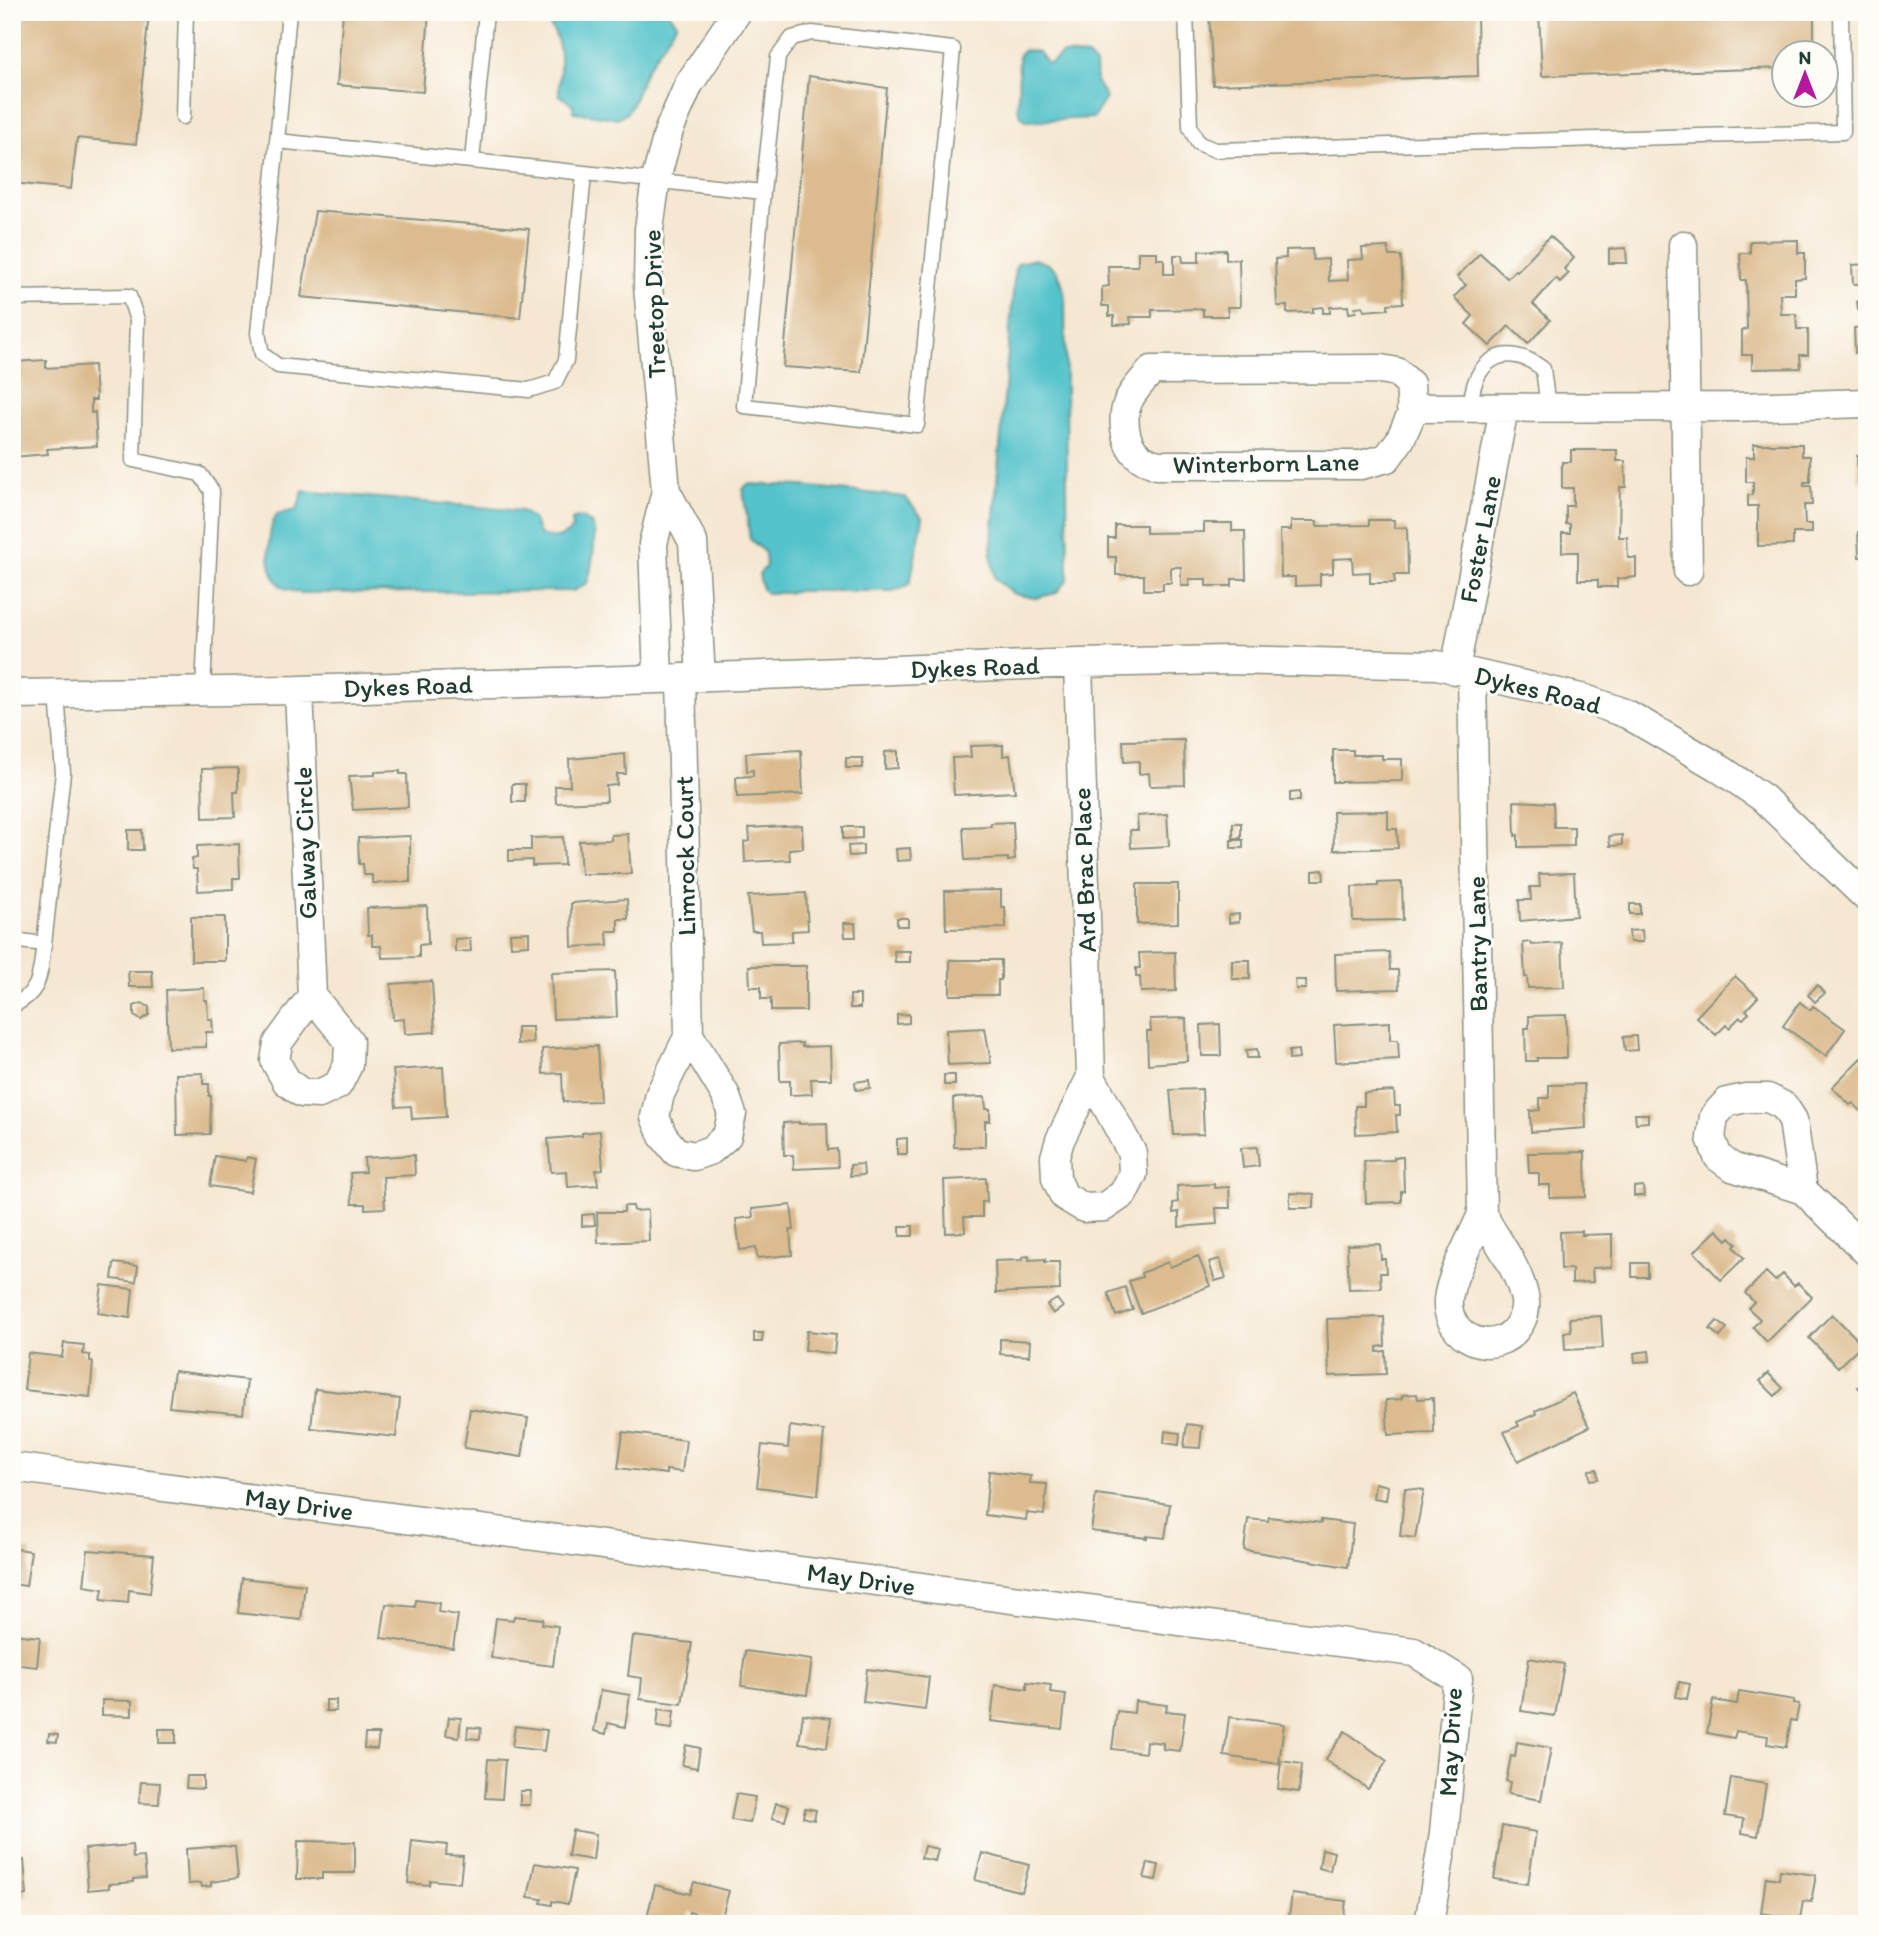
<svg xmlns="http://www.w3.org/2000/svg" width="1879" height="1936" font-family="Itim,sans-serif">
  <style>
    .water { fill: #55c3cb; stroke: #3a8080; stroke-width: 2 }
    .building { fill: #dcbb8e }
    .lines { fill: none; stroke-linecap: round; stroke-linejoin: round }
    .service-casing { stroke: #8a9282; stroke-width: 17 }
    .minor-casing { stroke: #8a9282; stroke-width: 31 }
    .service { stroke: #fff; stroke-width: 14 }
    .minor { stroke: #fff; stroke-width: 28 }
    .labels { text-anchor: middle; stroke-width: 6; stroke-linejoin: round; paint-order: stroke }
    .street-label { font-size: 26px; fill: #1f3d34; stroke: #fdfcf7 }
  </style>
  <rect width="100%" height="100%" fill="#fdfcf7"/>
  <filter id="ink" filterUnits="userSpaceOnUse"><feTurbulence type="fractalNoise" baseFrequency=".0143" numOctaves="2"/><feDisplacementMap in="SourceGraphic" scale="14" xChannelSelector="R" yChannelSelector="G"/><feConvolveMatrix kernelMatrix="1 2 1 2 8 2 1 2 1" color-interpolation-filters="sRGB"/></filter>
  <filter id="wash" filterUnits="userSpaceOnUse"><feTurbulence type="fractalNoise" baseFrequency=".00686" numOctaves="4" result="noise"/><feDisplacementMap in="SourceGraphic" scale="28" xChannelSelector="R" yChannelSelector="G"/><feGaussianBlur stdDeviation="1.57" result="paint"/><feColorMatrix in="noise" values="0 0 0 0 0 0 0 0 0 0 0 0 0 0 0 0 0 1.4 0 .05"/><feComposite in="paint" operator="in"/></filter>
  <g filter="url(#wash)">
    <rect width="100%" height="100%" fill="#f5e7d1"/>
    <path class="water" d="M547,12h121l9,11 -31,47 -14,34 -6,10 -10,4 -43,-6v-7l-14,-10c0,-26 7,-54 -13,-74z
      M1025,50l14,2 8,11h4l11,-9 26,2 7,8 1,17 10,17 -13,20 -66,3 -6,-5 -3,-8 1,-54z
      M1034,259c25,7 26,14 31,38l3,282 -12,14 -21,5 -21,-4 -19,-15 -4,-26 24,-284 3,-6z
      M748,484l54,2 103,11 18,21 -13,65 -7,5 -11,3h-95l-10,2h-20l-5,-4 -3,-15 7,-8 -1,-13 -15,-14 -7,-50z
      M303,491l219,20 12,9 5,14c14,6 22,6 33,-5v-9l7,-3c6,2 11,4 14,10 4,9 -2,46 -6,56l-14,8 -272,2c-5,-1 -12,-2 -17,-5 -20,-13 -18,-56 -7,-74l20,-4z"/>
    <g id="blocks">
      <path class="building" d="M12,12h137l-13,132 -59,-6 -6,51 -59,-6z
        M343,12h86l-6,80 -86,-7z
        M1477,12l1,64 -265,9 -4,-72z
        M1539,12h275v40h-30v16l-242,8z
        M809,76l78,12 -26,284 -78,-5z
        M315,211l214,18 -9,89 -219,-21z
        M1550,236l24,22 -10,11 5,4 -9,9 -4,-4 -23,26 17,16 -22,24 -19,-18 -19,20 -24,-22 7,-8 -19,-19 12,-12 -9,-8 23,-24 27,25 8,-8 2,1z
        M1798,240v13h7v25l-10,1v15h-15l1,20h15l1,15h11v26h-8l1,13 -49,1v-14h-10v-25l5,-1 -1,-49h-5l-1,-27h10v-12z
        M1388,247l1,9h12l2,47 -15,1v5l-24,2 -1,-5 -8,1 1,5 -7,1 -1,-7 -18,1v6h-7v-6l-10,1v4l-26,1v-7h-10l-2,-47 11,-1v-8l26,-1 1,11 15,-1 1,22 19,-1 -1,-20 16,-1 -1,-11z
        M1626,248l1,15h-18v-14z
        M1226,250v10l13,-1 1,48h-13l1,9h-25v-7l-51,1v7h-22l1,7 -17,1v-9h-5v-10h-7v-19l7,-1 -1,-20h30v-14h19v7h7v15h10v-19h8l1,7h16v-11z
        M1867,264v27l-6,1 -1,-8h-7l-1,-19z
        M1857,301h10v21h-2l-1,-12h-6z
        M1867,327v40h-3l-1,-14h-8l-1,-25z
        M46,360v8l48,-3 2,35h-5v13l4,-1 2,34 -50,3 1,5 -36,3v-95z
        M1754,444h48v12h8v26h-6v4h7l1,19h-8l1,19h7v9h-19v12l-35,1v-40h-10v-11h5v-13h-7v-25h8z
        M1571,450h46v11h8l1,26h-6l-1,50h8l1,21h8v19l-19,2v8h-19v-7h-20v-28h-16v-19h8v-9h-4v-18h7v-18h-11v-26h9z
        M1867,455v26h-9l-1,-25z
        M1369,520h25v8l13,-1 1,48h-14l1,8h-25v-11l-17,1 -1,-15 -19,1v14l-13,1v11l-25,1v-9h-14l-1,-47h11v-9h26v5l52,-1z
        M1204,523h28v8h13l1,48h-14v7h-26v-7h-17v7h-8v-19h-10v16h-8v7h-19v-15h-28v-18h-8v-19h7v-13h31v8l58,-1z
        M1867,531v26h-8l-1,-25z
        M1184,740l1,45 -35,1 -1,-13 -10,1v-13l-15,1 -1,-21z
        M1003,745v11l7,-1 5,37 -61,3 -2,-37 19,-1 -1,-11z
        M801,750l2,44 -66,3 -1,-20 17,-1v-6l-6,1 -1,-18z
        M1333,750h20v5h29v4h20v22l-69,1z
        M898,751v17l-13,1v-17z
        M625,754l1,20h-9v11l-11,1 1,15 -51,2 -1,-17h15l-1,-27z
        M846,758h17v10h-17z
        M238,768v24h-4l1,25 -32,1 -1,-49z
        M400,771v3h7l1,33 -55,3 -4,-34 26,-1v-3z
        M512,784h13v18h-13z
        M1300,792v9h-10v-8z
        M1514,801l39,2 1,24h20v19l-56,1v-12l-3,1z
        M1388,811v18h9l1,19 -64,2 -1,-38z
        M1167,814l2,32 -38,2 -1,-18h8l-1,-14z
        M1013,822l2,38 -7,1v-3l-43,2 -2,-33 28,-1v-3z
        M1233,823h8v15h-8z
        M802,825l1,23 -14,1 1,11 -45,2 -1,-20 6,-1 -1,-13z
        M843,827h19v11l-19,1z
        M128,830h14l1,20h-15z
        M628,834l3,40h-50l-2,-33 32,-1v-5z
        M1622,835v10l-12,1 -1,-10z
        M410,836v46l-38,1v-8h-8l-1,-11h-4l-1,-26z
        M563,837l1,28 -32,1v-6l-23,1v-11h22v-12z
        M1231,840h12v8h-12z
        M239,844l1,34h-7v11l-35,2 -1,-22h-4l-1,-10 5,-1v-12z
        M863,845v10l-14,1 -1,-10z
        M910,848l1,12 -14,1 -1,-12z
        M1323,870l1,10h-11v-9z
        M1574,873l2,43 -56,5 -1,-21h12l-1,-13h10l-1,-13z
        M1402,882l1,38 -50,1 -1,-34 26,-1v-3z
        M1137,884h41v39l-41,1z
        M1001,890v17h4l1,21 -60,1 -1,-38z
        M806,893l2,37 -16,1v11l-31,1 -1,-12h-8l-4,-35z
        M627,899l1,20h-10v12h-11l1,14 -36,2 -1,-44z
        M1630,904h10v10h-10z
        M427,906l1,38 -9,1v12l-37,1 -1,-12h-9v-11h-4l-1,-27z
        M1239,914v8l-10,1v-8z
        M191,917h34v44h-34z
        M897,918h11v8h-11z
        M844,923h11l1,14h-11z
        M1642,930l1,12h-13l-1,-11z
        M529,932v13l-18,1 -1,-13z
        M470,938l1,13 -16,1v-13z
        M1531,942l1,3 30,-2 2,44 -36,1 -1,-11h-2l-2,-34z
        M894,951h16v11h-15z
        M1175,952l1,39 -35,1 -1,-15h-4v-9h4l-1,-15z
        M1389,952l1,18h8l1,19 -63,2 -1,-37z
        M950,960h51v20h-3v15h-48z
        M1232,960h18v19h-18z
        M749,966h57v45h-35v-12h-10v-12h-11z
        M128,971h24l1,16h-24z
        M615,971l2,46 -64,2 -2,-46z
        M1735,976l23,21 -12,13 3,3 -6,6 -3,-2 -11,11 -3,-3 -10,10 -20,-18z
        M1295,980h11v9h-10z
        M432,981l3,51 -30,2 -1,-15 -11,1 -2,-36z
        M1817,985l8,8 -10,9 -7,-7z
        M204,988v12h3l1,19h4l1,13h-7v15l-38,1 -2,-58z
        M850,995h10v13h-10z
        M1800,1002l10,8 3,-4 32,23 -19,27 -43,-30z
        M142,1003l7,4v8l-8,5 -7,-4v-10z
        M909,1014v9l-12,1v-9z
        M1566,1015l1,43h-30v3h-11l-1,-33h4v-12z
        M1186,1018l1,43 -39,3 -1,-33h4l-1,-12z
        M1390,1022v18h8l1,19 -63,3 -2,-37z
        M1220,1024l1,32h-19l-1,-31z
        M517,1027h15l1,16 -16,1z
        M985,1028l6,35 -43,2 -2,-35z
        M1636,1036l1,14 -12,1 -2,-14z
        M802,1043v4l28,-1 1,33h-20l1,15 -22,1v-14h-10l-1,-37z
        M597,1046l3,55 -37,1 -1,-29 -19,1 -1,-25z
        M1257,1049l1,9h-11l-1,-8z
        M1298,1050l1,9 -10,1v-9z
        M1861,1058l6,6v53l-14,-14 -3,2 -18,-18z
        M443,1067l3,50 -34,2 -1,-13 -15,1 -3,-37z
        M203,1073v11h6v12h2l-1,38 -33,1 -1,-61z
        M944,1075h11v10h-11z
        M869,1080l1,8 -14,2 -1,-8z
        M1584,1084l2,44 -55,4 -1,-21 10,-1v-12h9v-13z
        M1202,1089l2,45 -30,1 -4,-45z
        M1394,1091l1,15h5v9h-4l1,17 -41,2 -1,-28h9v-13z
        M985,1097l1,12h4v12h-5v26h-31l-1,-49z
        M1635,1114h13v8l-12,1z
        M799,1122v2l28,-1 1,27 9,-1 1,18 -44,2 -1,-14h-9l-1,-32z
        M600,1131l3,38 -7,1 2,15 -30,2 -1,-16 -16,1 -3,-33 34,-3v-3z
        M907,1138v16h-10v-15z
        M1257,1147l2,19 -16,2 -2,-20z
        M1585,1152l1,45 -36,1v-13h-11v-12h-10l-1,-20z
        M414,1155l1,20 -32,2 2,31 -20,1v-5h-13l-2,-31 15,-1 -1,-14z
        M215,1156l31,5 1,-4 9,2 -6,33 -40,-6z
        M1394,1157h9l1,34h-3v11l-35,1 -2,-42 30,-1z
        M863,1164l1,11 -14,1v-11z
        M986,1178l1,24h-5v15h-18l1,15 -19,1 -2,-53z
        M1214,1184v4l15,-1 1,21h-14l1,16 -38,3v-15l-6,1v-10l5,-1 -1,-16z
        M1643,1186l1,10h-10v-9z
        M1290,1193l24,1v14h-24z
        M791,1205l3,25h-4l2,25 -35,3 -1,-10 -16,2 -4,-31 17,-2 -1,-8z
        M624,1206h9l1,5 14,-1 1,31 -51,2 -1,-31h27z
        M594,1214l1,11 -13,1v-11z
        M900,1226h13v10h-13z
        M1717,1230l10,10 3,-3 7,7 -3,3 10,11 -23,22 -27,-28z
        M1582,1231v4l30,-1v33l-20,1 1,14 -21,1v-14h-11l-1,-37z
        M1380,1244l1,15h4l1,14h-6l1,15 -32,1 -2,-44z
        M1029,1256v4l16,-1v3h14l1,28 -64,3 -1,-32 28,-1 -1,-3z
        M1198,1256l12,30 -69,27 -12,-32 13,-4 -1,-4 27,-11 2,5z
        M1220,1259l6,19 -11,3 -6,-19z
        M114,1263l24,3 -2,16 -24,-3z
        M1632,1263h16v14h-16z
        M1766,1272l9,9 8,-7 11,12 4,-3 14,14 -45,45 -14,-15 7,-8 -12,-11 6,-6 -9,-9z
        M102,1285l31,4 -3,29 -32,-5z
        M1125,1287l8,23 -17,6 -8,-23z
        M1057,1299l6,8 -10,7 -6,-9z
        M1832,1314l30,30 -24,23 -29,-29z
        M1601,1316l2,32 -38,2 -1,-18 7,-1 -1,-13z
        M1384,1317l1,29 -8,1v5l8,-1 1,23 -57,2 -2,-57z
        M1717,1321l10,7 -7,9 -10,-8z
        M807,1331l29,3 -2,20 -29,-4z
        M754,1333h9l-1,9h-8z
        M1000,1339l30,2 -1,15 -29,-2z
        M64,1343l20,2 -1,9 7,1v6l3,1 -3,35 -66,-7 4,-37 34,4z
        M1649,1351l1,10 -15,1 -1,-9z
        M174,1371l73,9 -4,34 -74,-7z
        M1768,1373l15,15 -8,8 -15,-15z
        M1867,1379v17l-9,-9z
        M315,1389l85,10 -4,38 -85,-9z
        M1573,1393l16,34 -71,34 -14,-29 15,-6 -2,-4 19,-8 -1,-3z
        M1417,1394l1,5 15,-1 1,35 -46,2 -2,-35 16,-1v-4z
        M470,1409l58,9 -6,39 -58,-9z
        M1187,1424l15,2 -2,22 -16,-1z
        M790,1426l34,5 -6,64 -61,-8 5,-42 26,3z
        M1165,1431l15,2 -1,12 -15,-2z
        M623,1432l63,8 -4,32 -16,-2v4l-48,-6z
        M1597,1469l1,10 -8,1 -1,-10z
        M989,1471l42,5 -1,7 17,1 -3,31 -17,-2 -1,7 -41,-5z
        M1375,1483l13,3 -2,14 -13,-2z
        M1405,1488l19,2 -9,48 -15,-2z
        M1096,1494l74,10 -5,34 -18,-2v2l-56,-7z
        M1269,1517l52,6v-3l32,4 -5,43 -104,-17 4,-31 20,2z
        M12,1548l19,3 -5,35 -14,-2z
        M88,1550l66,5 -4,38 -21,-3 -1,13 -27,-3 2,-11 -19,-3z
        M242,1578l63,7 -4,35 -63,-7z
        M416,1600l23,3 -1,9 20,3 -5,33 -72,-10 5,-34 29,3z
        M514,1616l29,3 -1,5 16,2 -5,40 -62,-8 5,-40 17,2z
        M12,1634l28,3 -3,30 -25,-3z
        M633,1636l59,7 -10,61 -42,-5 2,-21 -14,-2z
        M745,1651l67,9 -5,35 -66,-9z
        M1529,1658l35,6 -9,52 -34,-5z
        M867,1669l62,8 -4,33 -62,-8z
        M1027,1682l24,3 -1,7 16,2 -4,35 -71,-8 4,-36 32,4z
        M1679,1682l11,2 -3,15 -11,-2z
        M601,1690l29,5 -5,32 -17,-4 -2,11 -12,-3z
        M1739,1691l55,9 -1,3 6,1 -3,17 -5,-1 -5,27 -19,-3 1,-8 -32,-5 -2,7 -27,-5 6,-33 24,4z
        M102,1700l30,1v15l-30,-1z
        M326,1700h10v11h-10z
        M1135,1701l32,4 -1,6 19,2 -5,38 -17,-2v-6l-17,-2 -1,12 -33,-4 5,-38 17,2z
        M659,1709l15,2 -2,18 -15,-2z
        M803,1714l28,4 -4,29 -28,-4z
        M449,1717l12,1 -2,19 -13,-2z
        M1229,1717l55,7 -5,40 -55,-8z
        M515,1726l32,4 -3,21 -32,-4z
        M468,1727l13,1 -1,11 -13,-1z
        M159,1729h17v14h-17z
        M1345,1731l42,30 -19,28 -43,-29z
        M49,1734l9,1 -1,7 -9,-1z
        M365,1734h14l-2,15 -13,-1z
        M1517,1742l34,6 -10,52 -33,-6 2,-12 -4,-1 5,-25 4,1z
        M686,1745l14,3 -3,20 -15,-3z
        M488,1759l17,1 -3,39 -17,-1z
        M1281,1761l21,3 -3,28 -21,-3z
        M187,1776h16v13l-17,-1z
        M1731,1778l35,6 -8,52 -16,-3 2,-14 -19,-3z
        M141,1782l19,1 -1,21 -20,-1z
        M520,1791h11l-1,14h-10z
        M736,1794l19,3 -5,26 -19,-3z
        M776,1803l13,3 -4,15 -13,-3z
        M805,1808l11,2 -2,10 -11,-3z
        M1502,1826l34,6 -8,52 -34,-5z
        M572,1830l24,4 -3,26 -25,-4z
        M298,1841l57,1v31h-33v6h-25z
        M412,1841l35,4 -1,10 17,1 -3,27 -30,-3 -1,5 -21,-2z
        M132,1845l1,13 11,-1 2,21 -12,1v3l-25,2v4l-21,2 -3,-41z
        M223,1846l12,1 3,31 -27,4v4l-9,1 -1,-4 -13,1 -2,-35z
        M924,1846l14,3 -3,12 -14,-3z
        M1322,1849l12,3 -4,19 -11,-3z
        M982,1853l47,12 -7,27 -47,-12z
        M24,1860l3,35 -15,2v-36z
        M535,1863l40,7 -7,34 -16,-3v4l-11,-2 1,-4 -14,-2z
        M1148,1863l11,2 -3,15 -12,-2z
        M1780,1870l36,5 -5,27 -8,-1 -3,18 -39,-6 5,-36 13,2z
        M694,1882l35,9 -8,29 -32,-8 -3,12h-28l-12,-3 9,-36 35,9z
        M1292,1894l54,7 -3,23h-55z"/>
    </g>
  </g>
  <g filter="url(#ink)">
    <use href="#blocks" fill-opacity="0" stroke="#8a9282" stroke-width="2"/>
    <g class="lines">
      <defs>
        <path id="service" d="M289,12l-12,129 195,20 14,-149
          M1186,12l4,115 8,16 17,7 628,-18 -2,-120
          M183,117l3,-105
          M277,141l-19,192 4,21 16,12 251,24 26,-8 11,-22 18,-186
          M472,161l291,31 15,-135 14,-19 20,-5 141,16 -36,376 -173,-19 19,-214
          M12,298l117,-2 8,24 -4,140 67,14 12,17 -9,199
          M1471,408c0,-47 34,-69 72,-39l5,38
          M12,940l32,4 19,-171 -6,-80
          M12,1006c31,-15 27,-31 32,-62"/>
        <path id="minor" d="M1683,245l5,326
          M1381,369l16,3 13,12 2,29 -12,27 -13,18 -26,7h-204c-5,-2 -11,-4 -16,-7 -18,-13 -21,-44 -10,-62 5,-9 14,-18 21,-26z
          M1411,408l325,-1 131,-4
          M666,491l27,51 8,135
          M1078,663l13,414 -31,63 -5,17 1,21 8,18 20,12 20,-1 19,-13 10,-20 -1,-21 -41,-76
          M1455,670l49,-262
          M1472,674l10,540c-10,25 -31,59 -34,86 -3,38 47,60 70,26 6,-8 9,-20 6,-30 -6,-29 -28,-56 -42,-82
          M681,678l8,357 -29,59 -5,23 8,19 13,16 18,4 17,-6 16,-14 5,-22 -7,-20 -36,-59
          M658,679l-5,-135 13,-53 -18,-205 1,-57 7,-50 13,-49 20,-46 48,-72
          M299,690l13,306 -34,47 -3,18 12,21 15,11 17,1 19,-9 10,-20 1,-24 -37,-45
          M12,694l287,-4 359,-11 420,-16 149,-3 210,5 148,34 42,15 89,52 47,32 104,100
          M1803,1190l-10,-70 -9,-14 -16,-8h-22l-19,4 -13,14 -3,22 7,19 14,10 71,23 64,62
          M12,1467l1402,185 44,27 -14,154 -15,91"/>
      </defs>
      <use href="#service" class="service-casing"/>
      <use href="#minor" class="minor-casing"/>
      <use href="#service" class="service"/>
      <use href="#minor" class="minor"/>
    </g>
  </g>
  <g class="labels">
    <g class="street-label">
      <text transform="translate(654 304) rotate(-92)" y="9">Treetop Drive</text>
      <text transform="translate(1266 463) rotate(-1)" y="9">Winterborn Lane</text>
      <text transform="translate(1480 539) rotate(-79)" y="9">Foster Lane</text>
      <text transform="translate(975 667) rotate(-2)" y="9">Dykes Road</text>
      <text transform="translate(408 686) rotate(-2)" y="9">Dykes Road</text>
      <text transform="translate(1538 690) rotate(14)" y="9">Dykes Road</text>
      <text transform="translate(305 843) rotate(-92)" y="9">Galway Circle</text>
      <text transform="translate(685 856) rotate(-91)" y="9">Limrock Court</text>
      <text transform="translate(1084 870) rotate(-92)" y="9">Ard Brac Place</text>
      <text transform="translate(1477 944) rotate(-91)" y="9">Bantry Lane</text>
      <text transform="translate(299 1504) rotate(8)" y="9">May Drive</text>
      <text transform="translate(861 1579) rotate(8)" y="9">May Drive</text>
      <text transform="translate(1450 1742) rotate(-87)" y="9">May Drive</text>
    </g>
  </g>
  <rect width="1879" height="1936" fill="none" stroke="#fdfcf7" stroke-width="42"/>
  <g transform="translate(1805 74)"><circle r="33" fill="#fdfcf7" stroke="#a4b0a9" stroke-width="2"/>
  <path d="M0-5L12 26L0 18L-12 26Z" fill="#b5179e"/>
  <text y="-10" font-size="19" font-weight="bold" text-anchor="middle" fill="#1f3d34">N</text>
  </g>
</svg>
